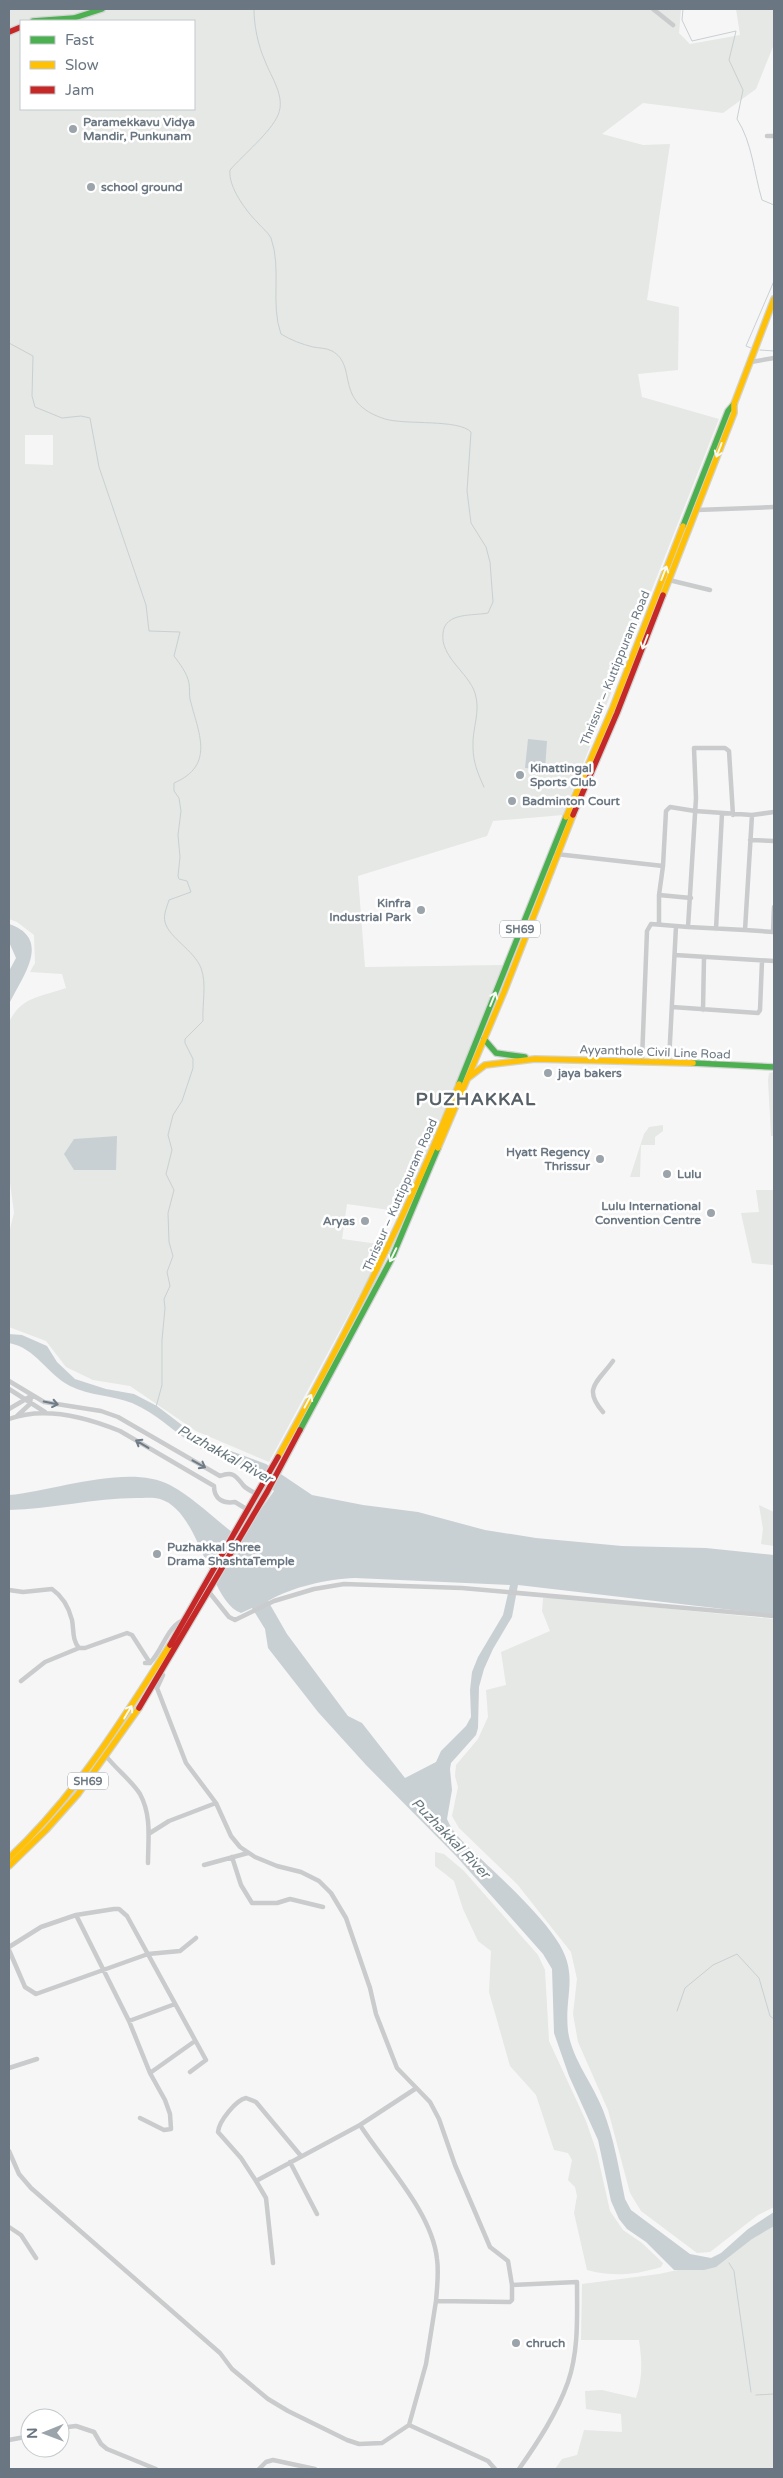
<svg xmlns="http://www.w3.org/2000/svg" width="783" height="2478" font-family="'Varela Round',sans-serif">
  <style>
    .green { fill: #e5e8e4; fill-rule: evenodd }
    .water { fill: #c9d0d3; fill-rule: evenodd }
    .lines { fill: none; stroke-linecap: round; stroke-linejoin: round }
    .stream { stroke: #c9d0d3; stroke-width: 1 }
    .fast-casing { stroke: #d2d3d3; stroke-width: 8 }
    .slow-casing { stroke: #d2d3d3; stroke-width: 8 }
    .jam-casing { stroke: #d2d3d3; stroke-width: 8 }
    .street { stroke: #c9cbcc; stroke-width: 4.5 }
    .fast { stroke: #4caf50; stroke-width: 5.5 }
    .slow { stroke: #ffc107; stroke-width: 5.5 }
    .jam { stroke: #c62828; stroke-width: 5.5 }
    .oneway { stroke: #f6fbf6 }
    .oneway2 { stroke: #6f7b86 }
    .poi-dot { fill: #9ba3ab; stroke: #fff; stroke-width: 2 }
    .labels { text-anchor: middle; stroke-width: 5; stroke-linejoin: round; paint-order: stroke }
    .shield { fill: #fff; stroke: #97a0a8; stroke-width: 1 }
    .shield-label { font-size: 11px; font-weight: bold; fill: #6a7782 }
    .poi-label { font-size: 12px; font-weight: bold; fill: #6a7782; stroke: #fff; text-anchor: start }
    .street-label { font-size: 12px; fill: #6a7782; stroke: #fff }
    .water-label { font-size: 14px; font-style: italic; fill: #66777e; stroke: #fff }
    .district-label { font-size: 18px; font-weight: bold; letter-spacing: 1px; fill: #576168; stroke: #fff }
  </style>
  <rect width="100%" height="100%" fill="#f6f6f6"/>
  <path class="green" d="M9,9h672l-2,24 11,11 50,-9 -4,-26h38v35l-18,45 -33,24 -80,-10 -41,31 41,11 27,-1 -23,156 32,7 -1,63 -40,4 4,23 77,22 -156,396 -70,6 -6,15 -129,40 7,91 138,-2 -33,86 -67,161 -56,-8 -5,35 44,6 -117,217 -73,-31 -66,-45 -37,-6 -27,-13 -20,-26 -37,-14v-94l5,-20 -5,-38v-153c13,-26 32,-25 57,-34l-4,-14 -32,-2 5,-9 -1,-28 -17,-13 -8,-3zM21,21h173v88h-173zM25,435h28v30l-28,-1z
    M774,1072v64h-3l-3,-56 1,-7z
    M663,1125v6l-8,6v8h-14l-1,32h-10l14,-43 5,-7z
    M756,1190h18v90l-1,-15 -21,-2 -11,-50 18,-1z
    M759,1505l15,7v34l-13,-2 2,-15z
    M543,1598h16l215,21v588l-16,8 -48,37 -13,1 -56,-42 -11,-18 -22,-83 -30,-68 -5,-28 4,-35 -6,-27 -54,-68 -58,-56 -7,-12 6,-29 -3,-11 1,-11 22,-26 10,-22 -2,-27 20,-5 -5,-33 49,-21 -8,-20z
    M435,1852l9,2 20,17 74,84 7,15 4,71 37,80 11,32 13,58 13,19 19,13 21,20 -2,4c-26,8 -48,10 -74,3l-13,-57 3,-17 -2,-9 -7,-7 4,-20 -4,-7 -14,-3 -18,-55 -26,-29 -21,-74 2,-41 -13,-10 -15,-32 -9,-28 -19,-15z
    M774,2219v250h-219l7,-10 15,-4 7,-25 38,2 -1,-18 -35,-5 -1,-18 17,-1 34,8c7,-20 6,-37 3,-58h-58l1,-56 77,-10 56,-12z"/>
  <path class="water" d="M528,739l19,2 -2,29 -20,-2z
    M9,924c44,15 13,53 0,80v-33l7,-13 -7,-16z
    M117,1136l-1,34h-42l-10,-16 10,-15z
    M9,1334l13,1 25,11 10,16 18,17 31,10 28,5 23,12 38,29 25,12 46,17 46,31 51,10 55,7 67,18 51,8 86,8 84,2 68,7v60l-256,-30 -6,32 -19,32 -9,20 -5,18 -1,41 -2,7 -25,28 -1,6 2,21 -5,29c6,16 22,28 34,40 25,24 56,52 75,80 24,35 8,55 12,92 4,28 25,53 35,79 11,28 16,59 22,89l6,11 59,44 21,4 10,-5 27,-24 26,-17v14l-22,13 -36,28 -12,3h-30l-28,-28 -19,-13 -8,-10 -8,-18 -13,-61 -29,-64 -15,-43 -2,-64 -9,-15 -87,-98 -90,-91 -48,-53 -50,-64 -3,-19 -13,-21 -11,5c-32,-11 -40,-102 -81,-114 -6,-2 -16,-1 -23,-1 -43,0 -85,11 -128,12v-15c45,-4 120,-32 161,-10 26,14 46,36 70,53l34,-47c-5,-6 -10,-13 -16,-17 -19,-12 -43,-16 -62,-28 -22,-14 -40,-33 -64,-43 -20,-8 -42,-7 -62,-17 -23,-12 -34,-38 -61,-43zM355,1578l155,7 -7,30 -25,42 -6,15 -2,18 1,27 -5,9 -25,25 -5,11 -31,16 -43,-55 -14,-7 -61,-82 -19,-33c24,-14 59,-22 87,-23z"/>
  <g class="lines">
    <path class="stream" d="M254,9c0,17 4,36 11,52 6,16 21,36 13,54 -7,17 -35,40 -48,55 -2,17 16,41 28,53 4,5 10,9 13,15 11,31 -1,66 10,96 10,6 20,10 32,13 5,1 14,1 19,4 27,15 0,51 53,68 20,6 74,0 86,13l-4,59 4,32 15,24 4,15 3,40 -5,11c-15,3 -43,-1 -45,20 -3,24 25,39 32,60 6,19 -3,35 -2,54 0,15 5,27 11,40
      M683,9l-1,11 10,21 44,-10 -7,29 14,30 -6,29c15,23 17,54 25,81l12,5
      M9,343l24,13 -1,40 3,11 27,11 19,-2 9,2 9,49 47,138 3,26 31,1 -6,24c6,8 13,17 15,27 1,6 0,11 1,16 8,33 26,66 -16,84v8l5,7 2,13 -3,24 2,22 -2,19 1,3 8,2 4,11 -22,8c-2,7 -6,15 -4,22 4,16 29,28 36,46 6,16 1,36 2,53l-18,18v4l8,16v9l-11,33 -9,14 -5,20 4,15 -6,24 8,16 -6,23 1,29 4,14 -6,16 3,14 -6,13 1,9 -3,32v45l-6,22
      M751,348l-5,-2 28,-65
      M760,350l14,1
      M677,2011l8,-23 28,-23 24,-11 22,24 11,38 4,3
      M729,2263l5,8 2,15 15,106
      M756,2395l18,-1"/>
    <defs>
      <path id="fast" d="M33,21l41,-3 28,-9
        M683,526l45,-115 6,-7
        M484,1039l12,14 29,4
        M693,1063l81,4
        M459,1084l107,-267
        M300,1430l91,-170 47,-112"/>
      <path id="slow" d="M663,595l71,-182v-9l40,-105
        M566,817l47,-110 70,-181
        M468,1078l17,-13 50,-6 158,4
        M438,1148l66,-156 69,-177
        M278,1457c67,-121 131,-245 181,-373
        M9,1858c66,-62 113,-137 161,-213
        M9,1866l37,-36 32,-36 61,-86"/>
      <path id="jam" d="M9,32l12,-5
        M573,815l44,-102 46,-118
        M170,1645l108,-188
        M139,1708l128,-216 33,-62"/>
    </defs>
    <use href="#fast" class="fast-casing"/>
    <use href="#slow" class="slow-casing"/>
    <use href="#jam" class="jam-casing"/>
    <path class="street" d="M653,9l20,16
      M767,136h7
      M751,362l23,-4
      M697,510l77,-3
      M669,580l41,10
      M733,815l-4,-64 -4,-3h-31l2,50 -8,129 57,3
      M752,815l22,-3
      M750,840l24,1
      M556,854l107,12 3,-55 4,-4 25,4 57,4 -7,115 28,2 1,-25
      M663,866l-4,29 32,3
      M659,924v-29
      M716,929l6,-116
      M675,955l99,6
      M672,1007l86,6 2,-3 2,-49
      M703,1010l1,-53
      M642,1060l5,-129 4,-7 25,2
      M669,1061l7,-135 12,1
      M9,1381l35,21 57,9 17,6 102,59c13,-5 16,0 23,9 3,4 10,7 14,9
      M9,1389l36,23
      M9,1409l22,-13 -1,8 -13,12
      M603,1412c-21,-24 -5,-30 10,-51
      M9,1419c35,-13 77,-2 111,12l94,55c0,13 9,18 21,16l13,8
      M9,1590l14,2 29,-3c10,7 17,19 20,31 2,10 0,20 7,28h6l42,-15 5,2 18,28h-5
      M209,1592l20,25 6,3 39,-19 40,-12 30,-5 118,4 312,28
      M150,1663c13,-13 17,-38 36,-44
      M163,1675l-6,13 29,75 30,40 15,33 9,11 15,10 22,9 24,6 18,9 12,12 15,25 24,70 6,26 21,54 33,34 9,17 16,46 35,82 18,14 4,24 65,-3c0,33 2,68 -9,100 -11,31 -30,60 -49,87
      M21,1681l24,-19 34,-14
      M106,1756c10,13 26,25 34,38 12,22 8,46 8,69
      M150,1833l19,-12 47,-18
      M232,1857l9,28 11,18h25l13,-4 33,8
      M204,1865l44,-12
      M76,1915l38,-6h5l8,7 79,144 -16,12
      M9,1947l32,-20 35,-12 53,106 21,52 15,27 5,14 1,15 -7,1 -24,-12
      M9,1950l16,37 11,7 112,-40 32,-3 16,-13
      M129,2021l46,-17
      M9,2068l28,-9
      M150,2073l45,-32
      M360,2125l55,-36
      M9,2151l10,23 12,14 189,165 12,16 36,30 20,12 59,29 12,4 23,-1 27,-18 17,-61 10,-63 74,1 2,-2v-15
      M290,2162l27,52
      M256,2181l-15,-23 -23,-26c1,-11 18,-32 28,-34l10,4 45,54
      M9,2227l12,8 15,23
      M273,2263l-7,-65 -10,-17 104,-56c25,39 72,87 77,134 2,14 0,29 -1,42
      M409,2425l79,36 7,8
      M60,2428l16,-2 18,6 7,12 6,5 49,20
      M9,2440l21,-4
      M259,2469l7,-7 7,-2 42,9"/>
    <use href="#fast" class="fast"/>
    <use href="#slow" class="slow"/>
    <use href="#jam" class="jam"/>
  </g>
  <defs><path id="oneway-shaft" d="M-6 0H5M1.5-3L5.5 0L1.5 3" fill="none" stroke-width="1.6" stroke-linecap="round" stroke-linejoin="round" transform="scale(1.25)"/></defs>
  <g class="oneway">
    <use href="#oneway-shaft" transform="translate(719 450) rotate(111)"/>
    <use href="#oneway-shaft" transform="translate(664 573) rotate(-69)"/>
    <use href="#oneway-shaft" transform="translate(645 642) rotate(111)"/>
    <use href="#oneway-shaft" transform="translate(493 999) rotate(-68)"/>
    <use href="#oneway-shaft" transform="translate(393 1255) rotate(116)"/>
    <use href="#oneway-shaft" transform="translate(308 1401) rotate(-62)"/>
    <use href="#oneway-shaft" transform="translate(128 1712) rotate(-59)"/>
  </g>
  <g class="oneway2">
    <use href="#oneway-shaft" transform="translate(51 1403) rotate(12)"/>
    <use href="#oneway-shaft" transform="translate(142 1444) rotate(-149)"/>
    <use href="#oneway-shaft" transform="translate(199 1464) rotate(29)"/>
  </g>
  <g class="poi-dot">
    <circle cx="73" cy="129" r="5"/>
    <circle cx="91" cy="187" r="5"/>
    <circle cx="520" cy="775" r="5"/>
    <circle cx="512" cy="801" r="5"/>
    <circle cx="421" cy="910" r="5"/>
    <circle cx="548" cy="1073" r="5"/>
    <circle cx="600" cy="1159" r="5"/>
    <circle cx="667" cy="1174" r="5"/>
    <circle cx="711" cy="1213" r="5"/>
    <circle cx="365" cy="1221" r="5"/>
    <circle cx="157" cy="1554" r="5"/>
    <circle cx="516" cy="2343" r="5"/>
  </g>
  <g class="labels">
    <g class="shield">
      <rect x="500" y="920.5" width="40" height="17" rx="4"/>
      <rect x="68" y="1772.5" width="40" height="17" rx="4"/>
    </g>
    <g class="shield-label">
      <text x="520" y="933">SH69</text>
      <text x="88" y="1785">SH69</text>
    </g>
    <g class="poi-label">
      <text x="83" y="126">Paramekkavu Vidya<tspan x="83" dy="14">Mandir, Punkunam</tspan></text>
      <text x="101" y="191">school ground</text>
      <text x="530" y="772">Kinattingal<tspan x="530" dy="14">Sports Club</tspan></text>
      <text x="522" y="805">Badminton Court</text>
      <text x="411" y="907" text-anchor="end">Kinfra<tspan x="411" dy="14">Industrial Park</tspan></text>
      <text x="558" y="1077">jaya bakers</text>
      <text x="590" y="1156" text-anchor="end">Hyatt Regency<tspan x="590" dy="14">Thrissur</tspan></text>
      <text x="677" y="1178">Lulu</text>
      <text x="701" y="1210" text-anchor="end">Lulu International<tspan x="701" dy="14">Convention Centre</tspan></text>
      <text x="355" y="1225" text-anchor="end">Aryas</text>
      <text x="167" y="1551">Puzhakkal Shree<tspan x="167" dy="14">Drama ShashtaTemple</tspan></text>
      <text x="526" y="2347">chruch</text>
    </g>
    <g class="street-label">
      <text transform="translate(615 668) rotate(-68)" y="4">Thrissur – Kuttippuram Road</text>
      <text transform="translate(655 1052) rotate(2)" y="4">Ayyanthole Civil Line Road</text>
      <text transform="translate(400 1195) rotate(-66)" y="4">Thrissur – Kuttippuram Road</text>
    </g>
    <g class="water-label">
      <text transform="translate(225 1454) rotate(29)" y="5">Puzhakkal River</text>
      <text transform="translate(451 1838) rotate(46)" y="5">Puzhakkal River</text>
    </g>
    <g class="district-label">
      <text x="476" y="1105">PUZHAKKAL</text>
    </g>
  </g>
  <rect width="783" height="2478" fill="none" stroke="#6a7782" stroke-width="20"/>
  <rect x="20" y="20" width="175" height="90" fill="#ffffff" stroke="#c3c9cd"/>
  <rect x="30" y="36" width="25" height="8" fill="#4caf50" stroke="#c3c9cd"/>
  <text x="65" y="45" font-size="15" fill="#6a7782">Fast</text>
  <rect x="30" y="61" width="25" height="8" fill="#ffc107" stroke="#c3c9cd"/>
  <text x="65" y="70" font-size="15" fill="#6a7782">Slow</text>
  <rect x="30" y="86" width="25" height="8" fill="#c62828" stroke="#c3c9cd"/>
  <text x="65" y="95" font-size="15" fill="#6a7782">Jam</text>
  <g transform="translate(45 2433) rotate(269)"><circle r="24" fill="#ffffff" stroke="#c3c9cd"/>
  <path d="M0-4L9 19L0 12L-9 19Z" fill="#9ba3ab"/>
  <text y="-8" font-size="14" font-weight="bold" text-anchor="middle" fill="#6a7782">N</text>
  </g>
</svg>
